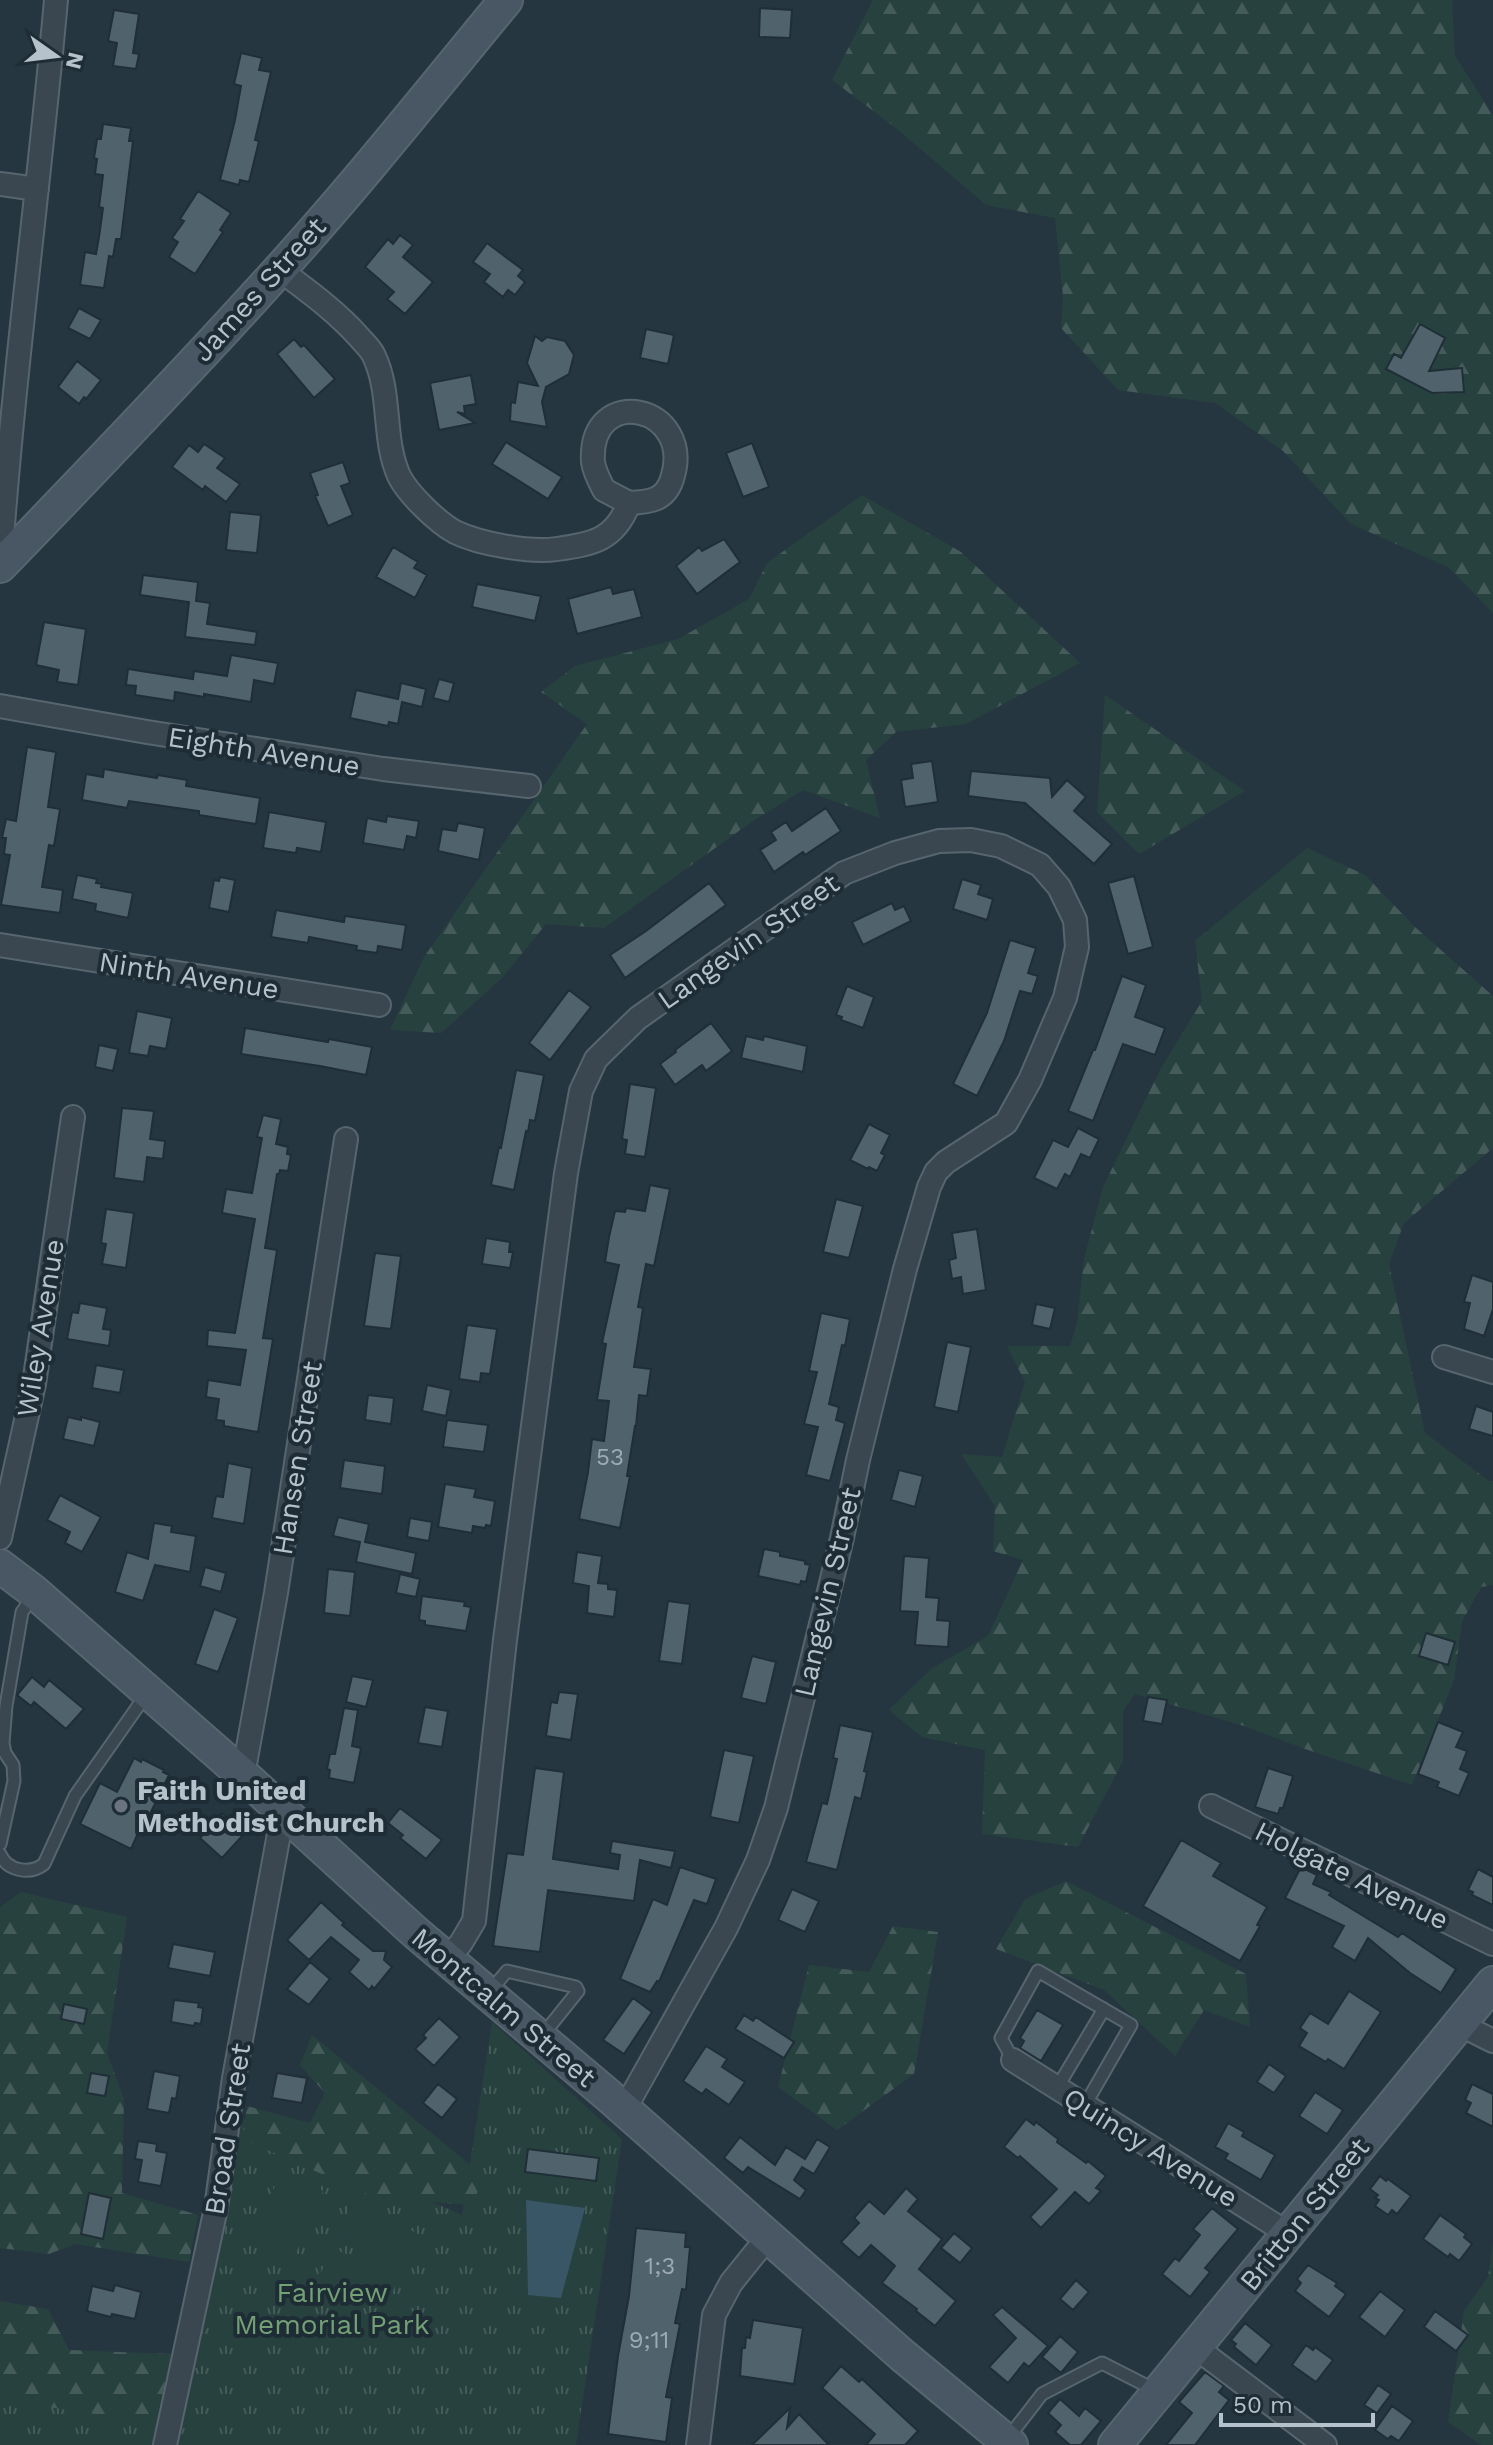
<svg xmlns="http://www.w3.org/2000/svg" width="1493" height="2445" font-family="'Work Sans',sans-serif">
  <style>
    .grass { fill: url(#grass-tufts) }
    .forest { fill: url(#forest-firs) }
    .pitch { fill: #27413f }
    .water { fill: #395667 }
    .building { fill: #50636d; stroke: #202e37; stroke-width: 2 }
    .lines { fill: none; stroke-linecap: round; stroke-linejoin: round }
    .lane-casing { stroke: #57656e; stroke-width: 15 }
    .street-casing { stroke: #57656e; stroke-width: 26 }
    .secondary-casing { stroke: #57656e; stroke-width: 36 }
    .lane { stroke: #3a4750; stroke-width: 11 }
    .street { stroke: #3a4750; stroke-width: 22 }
    .secondary { stroke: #485763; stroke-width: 32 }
    .worship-dot { fill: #6b7280; stroke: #1e2c35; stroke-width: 3 }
    .labels { text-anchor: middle; stroke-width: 8; stroke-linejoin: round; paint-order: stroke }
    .number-label { font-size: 24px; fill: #9caab4 }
    .street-label { font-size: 28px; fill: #b6c2cb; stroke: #1e2c35 }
    .poi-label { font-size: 28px; font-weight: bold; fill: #b6c2cb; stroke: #1e2c35; text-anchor: start }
    .park-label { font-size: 28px; fill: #74a076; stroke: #1e2c35 }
  </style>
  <defs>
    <pattern id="grass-tufts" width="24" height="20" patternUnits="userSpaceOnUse" patternTransform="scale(2)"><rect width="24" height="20" fill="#27413f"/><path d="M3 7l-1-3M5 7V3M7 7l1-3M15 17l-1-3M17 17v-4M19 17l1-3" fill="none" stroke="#445b59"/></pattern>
    <pattern id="forest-firs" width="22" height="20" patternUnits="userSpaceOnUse" patternTransform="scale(2)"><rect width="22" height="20" fill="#27413f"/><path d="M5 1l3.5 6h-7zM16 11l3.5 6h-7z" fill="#445b59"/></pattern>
  </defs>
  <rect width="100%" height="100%" fill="#253640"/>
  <path class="grass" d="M492,2022l130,117 -46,306h-576v-60l166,27 62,-300 234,103z"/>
  <path class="forest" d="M873,0h579l3,56 38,59v498l-45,-46 -97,-43 -68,-73 -68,-48 -97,-13 -57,-62 2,-32 -8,-78 -69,-13 -90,-77 -64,-48z
    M862,495l99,57 119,111 -114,61 -70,8 -30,28 14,58 -77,-28 -53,33 -146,105 -58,-4 -43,53 -62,56 -51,-3 34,-73 163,-233 -46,-32 34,-26 103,-27 71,-40 18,-36z
    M1105,695l140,96 -106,63 -42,-42z
    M1307,848l58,27 50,52 78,69v152l-89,75 -15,41 36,169 64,48h4v104l-12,2 -19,35 -8,58 -42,105 -107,-36 -61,-23 -109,-32 -12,17v50l-45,86 -96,-13 3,-84 -63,-13 -33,-27 42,-41 57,-33 35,-76 -30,-9 2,-45 -34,-52 41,3 23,-75 -18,-36h63l7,-23 7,-64 19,-72 57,-117 42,-69 -7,-60z
    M1066,1881l180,93 4,53 -46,-17 -29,46 -71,-66 -108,-41 29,-50z
    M21,1892l106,25 -20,136 17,46 -2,94 76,22 -9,47 -114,-18 -26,10 -49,-6v-341z
    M893,1926l45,6 -24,142 -77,56 -59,-43 31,-122 60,7z
    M312,2035l173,142 -14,28 -95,-7 -133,-59 4,-33 63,17 15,-30 -25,-28z
    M1493,2242v203h-12l-33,-23 16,-111 24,-34z
    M0,2301l48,8 21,41 102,4 -14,69 -157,-23z"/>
  <path class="pitch" d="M281,2172l42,19 -31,71 -42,-19z
    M351,2205l66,28 -14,32 -66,-28z
    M332,2248l67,28 -13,32 -68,-29z"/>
  <path class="water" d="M526,2200l59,8 -24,90 -33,-3z"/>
  <path class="building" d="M760,8l32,2 -2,28 -31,-1z
    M114,10l25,4 -6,39 6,1 -3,15 -23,-3 4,-23 -9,-2z
    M241,53l21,5 -3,12 12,2 -16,68 4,1 -10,41 -9,-2 -1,5 -19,-5 15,-60 6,-34 -7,-2z
    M103,124l28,4 -2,13h4l-12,98h-5l-3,18 -4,-1 -5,32 -24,-3 5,-33 11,2 3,-17 4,-29 -4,-1 4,-32 -8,-1 2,-15 -3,-1 3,-19h4z
    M198,191l33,22 -11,17 3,2 -28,42 -26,-17 9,-15 -6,-4 12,-17 -4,-2z
    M400,235l13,10 -10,12 30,25 -28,32 -18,-15 7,-7 -29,-25 23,-28 5,5z
    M487,243l36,27 -5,6 7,6 -10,13 -7,-5 -5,7 -19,-15 6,-8 -17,-12z
    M79,308l22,12 -11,19 -22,-11z
    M1420,324l25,14 -16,33 33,-3 2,24 -32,1 -46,-24 8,-15 7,4z
    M646,329l28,6 -6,29 -28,-6z
    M535,336l7,5 5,-4 18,4 9,14 -5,19 -23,13 -4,15 5,25 -37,-6 1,-19 4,1 3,-21 20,4 -11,-23z
    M294,339l7,8 3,-2 31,34 -21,19 -37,-44z
    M77,361l24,19 -15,19 -2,-2 -5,7 -21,-17z
    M471,375l5,29 -12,2 1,8 -8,-2 18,11 -36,7 -9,-47z
    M506,442l56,35 -14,22 -56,-35z
    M752,443l17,44 -26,10 -17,-44z
    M204,444l21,14 -8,10 23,16 -14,18 -21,-16 -2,4 -31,-23 17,-22 9,7z
    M343,462l7,21 -9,3 12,29 -25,11 -13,-30 3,-1 -8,-22z
    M230,512l31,3 -4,38 -31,-3z
    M724,539l16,23 -43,32 -21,-28 23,-19 3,4z
    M393,547l25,15 -4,6 13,7 -12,23 -39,-21z
    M143,575l55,7 -2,19 14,2 -3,21 50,8 -2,13 -70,-8 4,-35 -49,-7z
    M477,584l64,12 -6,25 -63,-14z
    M611,587l2,7 21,-5 8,28 -65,17 -9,-35z
    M44,622l42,7 -8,56 -21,-3 2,-12 -23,-5z
    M231,655l47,8 -4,21 -20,-4 -3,22 -47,-8v3l-29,-5 -1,9 -39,-6 1,-9 -10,-1 2,-16 65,10 1,-8 33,5z
    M439,679l15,4 -5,19 -16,-4z
    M401,683l25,6 -4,18 -20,-5 -4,22 -9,-2 -1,4 -38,-8 6,-28 42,9z
    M27,747l29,5 -8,55 12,2 -6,37 -5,-1 -7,42 21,3 -3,23 -59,-8 9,-50 -6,-1 2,-16h-4l4,-19 10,2z
    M932,761l6,41 -33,5 -4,-27 12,-2 -2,-14z
    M104,769l53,9 1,-3 29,5 -1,6 74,12 -4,26 -57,-9v-4l-70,-10 -2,7 -45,-8 4,-26 17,3z
    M971,771l79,7 2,19 15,-17 19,17 -12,14 38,33 -18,20 -69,-61 -57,-7z
    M826,808l15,23 -36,24 -2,-3 -29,20 -14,-22 16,-10 -5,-8 15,-10 6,9z
    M269,812l57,10 -5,30 -24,-4 -1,5 -33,-5z
    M387,816l32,5 -3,17 -9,-2 -3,14 -41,-7 4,-25 19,4z
    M458,823l27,5 -6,32 -41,-9 4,-22 14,2z
    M77,875l20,4 -1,4 6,1 -1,3 32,6 -5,25 -33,-7 1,-7 -24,-5z
    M1134,876l19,71 -25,7 -20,-71z
    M220,877l15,3 -6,32 -20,-4 5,-28 5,1z
    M962,879l19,6 -3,9 15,5 -6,21 -34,-11z
    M709,883l17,22 -101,73 -15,-23 36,-24z
    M892,903l3,7 9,-4 7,15 -48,24 -11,-23z
    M276,910l68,12 1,-6 61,9 -4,25 -24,-4 -1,7 -21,-3 1,-4 -48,-9 -1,6 -37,-6z
    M1010,940l26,8 -8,25 10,3 -6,18 -12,-3 -16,50 -27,55 -24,-12 34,-71z
    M1122,976l24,9 -11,32 30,11 -10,27 -32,-11 -30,77 -25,-10 25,-61h2z
    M847,986l27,11 -11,31 -22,-8 1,-3 -6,-2z
    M569,990l22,17 -41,53 -21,-17z
    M137,1011l35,7 -6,31 -16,-3 -2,10 -19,-3z
    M711,1023l21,28 -26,20 -4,-6 -27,20 -15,-21 16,-12 -1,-2z
    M245,1028l83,14 1,-3 43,8 -6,28 -46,-9 -79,-12z
    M746,1036l17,4 1,-4 43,10 -4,26 -62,-14z
    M99,1045l19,4 -5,22 -18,-4z
    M516,1070l28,5 -9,46 -5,-1 -2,12 -2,-1 -12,59 -23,-5 8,-38 2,1z
    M630,1084l26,4 -11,69 -20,-3 2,-14 -5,-1z
    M122,1108l32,3 -4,28 15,2 -2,18 -16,-2 -3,25 -30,-4z
    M263,1115l18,4 -5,25 12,3 -1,7 4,1 -3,16 -8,-1 -1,4h-2l-12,74 12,2 -14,88 10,1 -15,93 -34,-6v-5l-8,-1 3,-21 -13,-2 2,-17 32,5 6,-35 -39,-4 1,-16 27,3 20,-114 -33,-6 4,-24 26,4 10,-55 -5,-1z
    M869,1124l21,11 -9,18 4,2 -8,16 -8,-4 -1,2 -18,-9z
    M1078,1128l21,11 -9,19 -9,-4 -11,23 -5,-3 -8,15 -23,-11 19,-38 15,7z
    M650,1185l20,4 -16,77 -8,-2 -8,43 5,1 -9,59 17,2 -4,27 -8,-1 -3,31h-1l-8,50h3l-10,52 -41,-9 9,-47 4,-33 12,2 5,-40 -12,-1 9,-56 -4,-1 17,-78 -14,-3 4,-25 6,-26 10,1 1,-4 19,3z
    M836,1199l27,7 -14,52 -26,-6z
    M106,1209l28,4 -8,55 -24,-4 4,-20 -5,-1z
    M977,1229l9,61 -23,4 -2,-17 -9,2 -3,-19 7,-2 -4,-25z
    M486,1238l24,4 -1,10h4l-3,16 -28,-4z
    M375,1253l26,3 -10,73 -27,-3z
    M1472,1275l21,7v27l-9,27 -20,-7 6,-26 -6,-1z
    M80,1303l27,5 -4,21 8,1 -2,16 -42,-7 5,-27 6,1z
    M1036,1304l19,4 -5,21 -18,-4z
    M821,1313l29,6 -5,27 -3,-1 -13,59 10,3 -3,13 9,3 -15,58 -24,-6 12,-48 -14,-3 13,-52 -8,-1z
    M467,1325l30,4 -7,45 -9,-1 -1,9 -21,-3z
    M947,1342l24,5 -13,65 -24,-5z
    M96,1365l28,5 -4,23 -28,-5z
    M427,1385l24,5 -5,26 -24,-5z
    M368,1395l26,3 -3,26 -26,-4z
    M1476,1406l17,6v24l-24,-7z
    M68,1417l13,3v-3l19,5 -6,24 -31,-7z
    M447,1420l41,5 -4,27 -41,-5z
    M344,1460l41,6 -3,28 -42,-6z
    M228,1463l24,5 -8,56 -32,-6 4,-22 7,1z
    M899,1470l24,6 -8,31 -24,-7z
    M445,1484l31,5 -2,8 21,4 -4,25 -5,-1 -1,3 -12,-2 -1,7 -34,-6z
    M60,1495l41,22 -19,35 -17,-9 5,-11 -23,-12z
    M338,1517l31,7 -4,18 51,11 -4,21 -56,-12 4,-20 -27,-6z
    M410,1518l22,4 -3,19 -22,-4z
    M154,1523l18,3 -1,6 25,4 -6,36 -35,-7 -12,36 -28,-9 12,-40 21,7z
    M764,1549l16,3v4l25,5v3l5,1 -4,17 -5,-1 -1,4 -42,-9z
    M577,1552l25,4 -4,27 10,1v5l9,1 -3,27 -27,-4 2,-27 -16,-3z
    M904,1556l25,2 -3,39 13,1 -2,22 13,1 -2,26 -33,-2 3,-33 -18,-1z
    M205,1567l21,6 -5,19 -21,-6z
    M328,1569l27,3 -5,44 -26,-3z
    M400,1574l20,5 -4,18 -20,-4z
    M422,1596l43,6 -1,4 7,1 -5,24 -41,-6v-4l-6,-1z
    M668,1601l22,3 -8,60 -23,-3z
    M214,1609l24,9 -20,54 -23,-8z
    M1426,1633l29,9 -7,23 -29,-9z
    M752,1656l24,6 -10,42 -25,-6z
    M352,1676l21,4 -7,27 -20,-5z
    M32,1677l12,10 5,-7 35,29 -18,20 -32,-27 -3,4 -14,-11z
    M559,1692l19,2 -7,46 -25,-4 5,-34 6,1z
    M1148,1697l19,3 -5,24 -19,-3z
    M425,1707l23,4 -6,36 -24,-4z
    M344,1708l14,2 -6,36 9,2 -7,35 -25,-5 1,-8 -3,-1 3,-15h5z
    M1438,1722l25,10 -7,15 11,4 -7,18 9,4 -10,23 -22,-9 2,-5 -21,-8z
    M840,1725l33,7 -9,39 3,1 -6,27 -6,-2 -18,73 -31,-8 16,-59 5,1 10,-45 -4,-1z
    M724,1750l30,6 -15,67 -29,-6z
    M134,1758l7,4 1,-3 22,11 -1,2 6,3 -21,43 4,2 -8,16 -6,-3 -7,16 -51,-25 20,-41 17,9z
    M535,1768l29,4 -11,87 65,10 2,-14 -10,-2 2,-12 63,10 -4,17 -31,-8 -6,41 -86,-11 -8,62 -47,-6 14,-93 16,2z
    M1268,1768l25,8 -10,32h-3l-2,6 -23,-7z
    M400,1808l42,32 -16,19 -26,-21 3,-3 -15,-12z
    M222,1813l22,21 -22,24 -22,-20z
    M1181,1840l40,23 -8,13 54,31 -10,18 3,1 -20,35 -97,-55z
    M680,1867l36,12 -9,25 -13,-4 -35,82 -2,-1 -7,11 -30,-13 33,-80 14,6z
    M1301,1867l16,8 -4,9 18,8 -2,3 69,42 4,-4 54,36 -15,24 -31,-20 -42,-35 -13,23 -23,-14 12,-21 -59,-28z
    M1478,1869l15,8v28l-21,-10 1,-3 -5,-2z
    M792,1889l27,12 -14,31 -27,-12z
    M321,1902l23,21 -2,2 31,26h13l-2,9 8,7 -18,22 -2,-3 -3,4 -20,-18 10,-12 -28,-23 -22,23 -22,-20z
    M173,1944l42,8 -5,24 -42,-8z
    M310,1962l20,17 -21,26 -22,-16z
    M1349,1991l32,21 -37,57 -16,-10 -2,3 -27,-16 8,-13 -7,-5 10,-15 18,11z
    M633,1998l19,14 -28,42 -21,-14z
    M174,2000l25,3 -1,4 5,1 -2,16 -6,-1 -1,3 -23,-4z
    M64,2004l23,5 -3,15 -23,-5z
    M1037,2010l26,15 -22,36 -21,-13 4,-7 -4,-3z
    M744,2015l9,6 3,-4 38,25 -10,16 -49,-29z
    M439,2018l21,19 -26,29 -19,-17 11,-11 -3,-3z
    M706,2046l21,13 -5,8 23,15 -16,23 -23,-16 -4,5 -19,-13z
    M1269,2064l17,12 -12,17 -17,-11z
    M154,2071l26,5 -4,23 -4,-1 -3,15 -22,-4z
    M91,2073l18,3 -4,20 -18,-3z
    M277,2073l30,5 -5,25 -30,-5z
    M438,2084l19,15 -15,19 -19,-15z
    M1472,2084l21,10v33l-27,-14 5,-10 -6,-3z
    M1315,2092l28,18 -16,24 -28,-18z
    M1026,2119l8,6 2,-3 22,17 -1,3 29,21 2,-2 18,15 -10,12 5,3 -12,13 -14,-12 -34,36 -11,-11 27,-28 -37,-33 -2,2 -14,-11z
    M1228,2123l16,9 -2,4 33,19 -14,25 -36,-21 3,-5 -13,-7z
    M740,2137l35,28 11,-18 19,12 12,-20 13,8 -16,27 -12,-7 -8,13 12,10 -6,9 -52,-32 -5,6 -19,-15z
    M138,2141l19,3 -1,7 11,2 -6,33 -23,-4 4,-22 -7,-1z
    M528,2149l71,9 -3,23 -71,-9z
    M1380,2176l6,5 2,-2 23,17 -14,18 -5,-4 -4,5 -13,-9 4,-6 -4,-2 3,-3 -8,-6z
    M906,2188l12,11 -10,12 34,28 -23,30 37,32 -21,25 -19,-15 1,-2 -35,-26 13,-17 -24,-21 -12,13 -18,-16 18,-19 -5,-5 15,-17 15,13z
    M89,2193l22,5 -8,41 -22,-5z
    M1212,2208l26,21 -33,39 5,4 -20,25 -28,-23 13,-16 4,3 21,-26 -7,-6z
    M1440,2215l26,19 -2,3 8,7 -13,17 -9,-7 -2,3 -25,-18z
    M636,2228l50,5 -1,14h5l-4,43 -4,-1 -7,34 5,1 -14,73 6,1 -6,44 -58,-8 10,-78 11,-60z
    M954,2233l18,15 -12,15 -19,-15z
    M1308,2265l29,18 -2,3 11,8 -17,23 -34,-26 6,-8 -4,-4z
    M1076,2280l13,12 -16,18 -13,-11z
    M115,2285l26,7 -6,27 -23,-5 -1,3 -24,-6 5,-25 21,5z
    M1380,2291l25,19 -20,27 -26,-20z
    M1002,2307l46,39 -19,21 -5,-4 -16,20 -19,-16 27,-29 -23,-23z
    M1435,2311l33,24 -12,16 -32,-24z
    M753,2320l50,8 -9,56 -54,-8 2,-28h3l1,-11 4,1z
    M1245,2323l27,22 -16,20 -22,-18 2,-3 -5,-4z
    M1060,2336l18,16 -17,21 -19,-16z
    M1306,2345l7,5 2,-3 18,13 -17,22 -24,-17z
    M841,2366l18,16 3,-3 56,52 -13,14h-39l9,-11 -53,-46z
    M1205,2372l19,14 -5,6 10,8 -34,45h-29l26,-32 -13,-11z
    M1378,2385l13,9 -14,19 -13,-8z
    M1060,2399l19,17 6,-8 16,13 -20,24h-11l-15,-13 6,-7 -13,-12z
    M1392,2406l21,15 -14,20 -8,-5 -3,3 -13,-9z
    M790,2408l-3,20 12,-14 30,31h-77z"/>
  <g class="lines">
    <defs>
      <path id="lane" d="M0,1844l14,-63 -1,-16 -8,-12 -2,-10 3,-37 16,-94 12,-17
        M0,1854c7,17 30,21 44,10l31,-68 73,-104
        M491,1990l16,-19 69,16 2,4 -36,45
        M1013,2060l-12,-22 37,-67 93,54 -46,80
        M1057,2088l47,-79
        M1008,2438l34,-44 60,-31 53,27"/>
      <path id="street" d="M0,184l37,5
        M280,270c28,21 56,41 79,67 5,6 12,12 15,19 18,38 8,82 25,120 9,18 38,46 56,56 25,12 75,21 102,17 36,-5 58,-9 72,-46 20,-1 36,-2 43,-24 24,-74 -84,-97 -79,-17 1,9 7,20 11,28l25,13
        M0,566c13,-189 39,-377 56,-566
        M0,706l147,26 236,37 146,17
        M0,945l379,60
        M1444,1357l49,15
        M0,1538l34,-154 39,-267
        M243,1775l33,-182 70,-454
        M1211,1806l282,138
        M447,1959l14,-16 13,-22 31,-281 61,-467 15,-82 15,-32 42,-41 206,-145 51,-20 44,-12 32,-1 30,6 39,19 19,22 16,33 2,27 -12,51 -35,82 -24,43 -60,39 -10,10 -7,15 -24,82 -47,191 -16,78 -66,270 -18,52 -32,68 -102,182
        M1459,2024l34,17
        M1013,2060l276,174
        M1195,2347l130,98
        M165,2445l51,-237 18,-130 49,-266
        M698,2445l16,-130 17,-32 37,-46"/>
      <path id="secondary" d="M0,566c94,-97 188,-195 279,-296 79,-87 152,-179 227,-270
        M0,1566l33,25 210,184 173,158 193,163 293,259 109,90
        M1115,2445l378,-462"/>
    </defs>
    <use href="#lane" class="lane-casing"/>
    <use href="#street" class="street-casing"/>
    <use href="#secondary" class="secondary-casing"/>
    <use href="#lane" class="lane"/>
    <use href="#street" class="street"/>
    <use href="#secondary" class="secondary"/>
  </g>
  <circle class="worship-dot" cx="121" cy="1806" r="8"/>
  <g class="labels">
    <g class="number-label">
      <text x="610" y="1465">53</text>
      <text x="660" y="2274">1;3</text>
      <text x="649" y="2348">9;11</text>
    </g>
    <g class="street-label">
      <text transform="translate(259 289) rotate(-48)" y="10">James Street</text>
      <text transform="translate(264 751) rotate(9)" y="10">Eighth Avenue</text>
      <text transform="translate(748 941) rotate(-35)" y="10">Langevin Street</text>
      <text transform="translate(189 975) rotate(9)" y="10">Ninth Avenue</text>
      <text transform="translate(40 1328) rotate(-81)" y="10">Wiley Avenue</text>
      <text transform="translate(297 1458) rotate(-81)" y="10">Hansen Street</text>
      <text transform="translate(827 1592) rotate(-77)" y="10">Langevin Street</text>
      <text transform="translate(1352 1875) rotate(26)" y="10">Holgate Avenue</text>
      <text transform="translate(504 2007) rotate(40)" y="10">Montcalm Street</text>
      <text transform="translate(227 2129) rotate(-81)" y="10">Broad Street</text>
      <text transform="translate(1151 2147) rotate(32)" y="10">Quincy Avenue</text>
      <text transform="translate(1304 2214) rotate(-51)" y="10">Britton Street</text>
    </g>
    <g class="poi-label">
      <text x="137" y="1800">Faith United<tspan x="137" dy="32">Methodist Church</tspan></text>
    </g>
    <g class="park-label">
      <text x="332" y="2302">Fairview<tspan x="332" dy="32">Memorial Park</tspan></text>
    </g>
  </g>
  <g transform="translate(56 56) rotate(104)" stroke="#1e2c35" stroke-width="6" paint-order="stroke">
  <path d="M0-6L14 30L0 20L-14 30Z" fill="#b6c2cb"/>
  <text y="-12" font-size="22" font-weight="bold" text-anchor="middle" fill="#b6c2cb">N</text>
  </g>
  <path d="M1221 2413v12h152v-12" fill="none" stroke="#b6c2cb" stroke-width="4"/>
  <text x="1233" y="2413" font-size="24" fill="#b6c2cb" stroke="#1e2c35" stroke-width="6" paint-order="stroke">50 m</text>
</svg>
